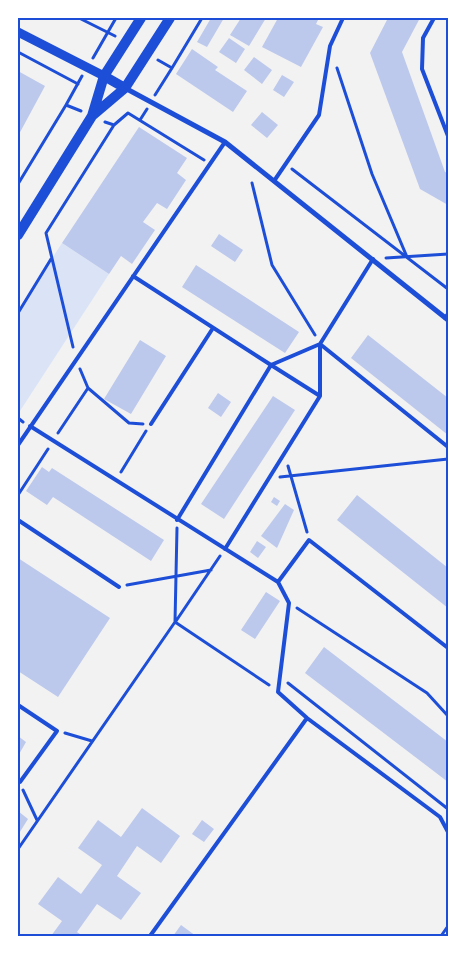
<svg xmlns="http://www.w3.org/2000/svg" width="466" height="954" font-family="'Roboto Condensed',sans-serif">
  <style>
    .green { fill: #dbe4f7 }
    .building { fill: #bdc9ec }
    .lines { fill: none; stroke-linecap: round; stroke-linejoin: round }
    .path { stroke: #1d4ed8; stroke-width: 3 }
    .service { stroke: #1d4ed8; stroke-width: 4 }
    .minor { stroke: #1d4ed8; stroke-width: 5 }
    .tertiary { stroke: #1d4ed8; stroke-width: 9 }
    .secondary { stroke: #1d4ed8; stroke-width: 10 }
    .neatline { fill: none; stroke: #1d4ed8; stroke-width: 2 }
  </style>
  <rect width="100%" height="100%" fill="#f2f2f2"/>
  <path class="green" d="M62,243l47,31 -91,140v-103z"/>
  <path class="building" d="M211,18h13l-17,29 -10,-5z
    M241,18h25l-17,28 -19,-11z
    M278,18h41l-3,6 7,3 -22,40 -39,-20z
    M388,18h32l-18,34 43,120 3,1v32l-28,-16 -50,-136z
    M229,38l16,11 -9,14 -17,-11z
    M192,49l26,18 -3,3 32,21 -14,21 -57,-38z
    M254,57l18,13 -10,14 -18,-14z
    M18,71l27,15 -27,50z
    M282,75l12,7 -10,15 -11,-7z
    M262,112l16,13 -11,13 -16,-13z
    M139,127l48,31 -10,15 9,7 -19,29 -10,-6 -14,19 12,8 -23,34 -11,-8 -12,18 -47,-31z
    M219,234l24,16 -8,12 -24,-16z
    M196,265l103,67 -14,21 -103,-66z
    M368,335l80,63v37l-97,-77z
    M140,340l26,16 -35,58 -27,-15z
    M218,393l13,9 -10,15 -13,-9z
    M273,396l22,14 -71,109 -23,-15z
    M42,467l7,5 3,-4 112,72 -13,21 -98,-64 -6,8 -21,-14z
    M357,495l91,73v40l-111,-88z
    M274,497l6,4 -3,5 -6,-4z
    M285,504l9,6 -17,38 -16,-12z
    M257,541l9,6 -8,11 -8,-6z
    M18,558l92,60 -52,79 -40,-26z
    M266,592l14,9 -25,38 -14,-9z
    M324,647l124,95v40l-143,-109z
    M18,736l8,6 -8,14z
    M142,808l38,28 -19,27 -24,-17 -20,30 24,17 -20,27 -24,-16 -20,28 6,4h-32l11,-15 -24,-17 20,-27 23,17 21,-29 -24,-17 20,-28 23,17z
    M18,811l10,8 -10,16z
    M202,820l12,9 -10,13 -12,-8z
    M181,925l15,11h-23z"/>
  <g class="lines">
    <path class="path" d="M79,18l36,18
      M18,52l60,32
      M93,58l23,-40
      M158,60l14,8 30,-50
      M337,68l35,106 35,83
      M155,95l17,-27
      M66,105l16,-29
      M140,120l7,-11
      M114,125l14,-12 76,47
      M292,169l156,120
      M252,183l20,82 43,70
      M18,184l48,-79 15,6
      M386,258l62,-4
      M18,313l33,-54
      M73,347l-27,-114 68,-108 -9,-3
      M88,388l41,35 14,1
      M18,418l5,4
      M58,433l30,-45 -8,-19
      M288,466l19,66
      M121,472l25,-41
      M280,477l168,-18
      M18,495l30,-46
      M127,585l84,-15
      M297,608l130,85 21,23
      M176,621l44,-65
      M175,622l2,-94
      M288,683l160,126
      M65,733l27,8
      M23,790l14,30
      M18,849l157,-227 94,63
      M441,936l7,-10"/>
    <path class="service" d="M434,18l-11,20 -1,31 26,67
      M274,181l45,-66 11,-69 13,-28
      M133,276l138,89 -94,155
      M445,318l3,-4
      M271,365l49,-21 128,103
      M271,365l49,31
      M151,424l62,-96
      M30,426l248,156 31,-42 139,108
      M18,445l207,-303
      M18,520l101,67
      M225,549l95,-153v-52l53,-85
      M278,582l11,21 -11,89 29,26 133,99 8,15
      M18,705l39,26 -37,51h-2
      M150,936l157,-218"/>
    <path class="minor" d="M125,88l100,54 223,178"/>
    <path class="tertiary" d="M18,32l86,44"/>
    <path class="secondary" d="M104,76l21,12
      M92,116l33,-28 45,-70
      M18,235l74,-119 12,-40 37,-58"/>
  </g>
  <rect width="466" height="954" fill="none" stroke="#ffffff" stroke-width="38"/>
  <rect x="19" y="19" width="428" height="916" class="neatline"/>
</svg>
